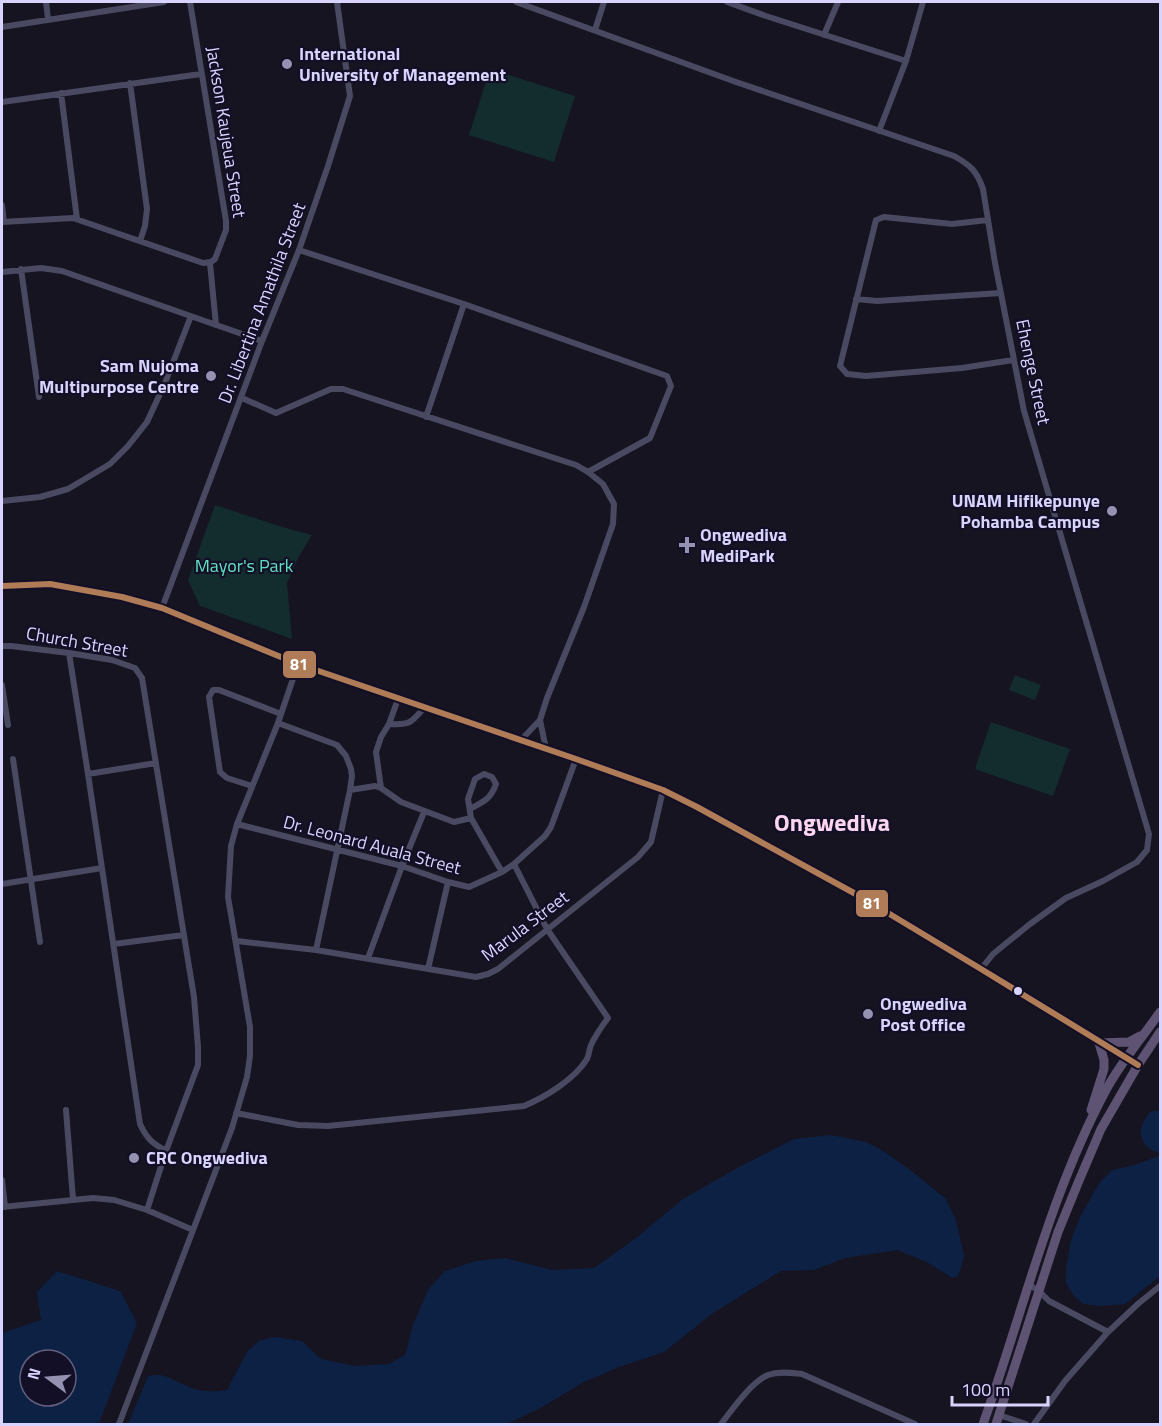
<svg xmlns="http://www.w3.org/2000/svg" width="1162" height="1426" font-family="'Titillium Web',sans-serif">
  <style>
    .green { fill: #132c2d }
    .water { fill: #0d2144; fill-rule: evenodd }
    .lines { fill: none; stroke-linecap: round; stroke-linejoin: round }
    .street { stroke: #4a4962; stroke-width: 6 }
    .primary { stroke: #5e5373; stroke-width: 9 }
    .bus-1-casing { stroke: #130f26; stroke-width: 10 }
    .bus-1 { stroke: #b07c57; stroke-width: 6 }
    .poi-dot { fill: #9591b1; stroke: #130f26; stroke-width: 2 }
    .bus-dot { fill: #d9d4ff; stroke: #130f26; stroke-width: 2 }
    .labels { text-anchor: middle; stroke-width: 4.5; stroke-linejoin: round; paint-order: stroke }
    .poi-label { font-size: 18px; font-weight: bold; fill: #d9d4ff; stroke: #130f26; text-anchor: start }
    .street-label { font-size: 18px; fill: #d9d4ff; stroke: #130f26 }
    .park-label { font-size: 18px; fill: #5fe0c0; stroke: #130f26 }
    .district-label { font-size: 24px; font-weight: bold; fill: #ffd6f0; stroke: #130f26 }
    .line-badge { stroke: #130f26; stroke-width: 2 }
    .badge-label { font-size: 16px; text-anchor: middle; font-weight: bold; fill: #fff }
  </style>
  <rect width="100%" height="100%" fill="#161421"/>
  <path class="green" d="M490,69l85,27 -21,66 -85,-27z
    M215,505l67,22 30,8 -14,23 -11,25 5,56 -92,-33 -12,-26z
    M1015,675l26,10 -6,15 -26,-10z
    M991,722l79,27 -17,47 -78,-27z"/>
  <path class="water" d="M1160,1110v43c-3,-1 -10,-3 -13,-6 -11,-12 -6,-24 3,-35z
    M831,1135l35,7 17,9 26,18 36,29 11,22 8,35 -3,13 -3,8 -6,2 -25,-16 -30,-12 -52,8 -31,12 -33,1 -68,42 -49,39 -45,15 -37,16 -38,23 -37,18h-379l20,-48c19,-4 24,5 41,11 13,5 24,5 38,3l20,-38 13,-12 15,-3 27,4 19,18 34,7 34,-2 16,-9 8,-30 15,-35 17,-19 31,-10 29,-3 47,12 42,-2 42,-30 47,-39 56,-32 55,-28z
    M1160,1156v120l-35,28 -23,2 -19,-2 -9,-8 -8,-13v-14l5,-29 9,-23 20,-35 12,-12 19,-4z
    M57,1271l63,20 17,32 -37,98 -3,3h-95v-91l39,-13 -4,-28zM30,1360h36v36h-36z"/>
  <g class="lines">
    <path class="street" d="M46,2l2,17
      M516,2l220,80 218,74c16,9 23,15 29,33l12,74 29,148 125,423 -2,16 -10,12 -34,19 -37,17 -36,26 -37,30 -12,15
      M727,2l39,14 140,45
      M2,27l162,-25
      M595,30l9,-28
      M824,35l14,-33
      M130,83l17,126 -2,17 -5,15
      M61,93l16,126
      M2,102l199,-28
      M879,131l27,-70 17,-59
      M2,205l2,17
      M988,220l-36,4 -68,-7 -8,3 -36,146 7,8 19,2 96,-8 51,-8
      M2,222l71,-4 130,45 8,-1 4,-3 11,-29v-9l-36,-219
      M299,250l165,54 203,72 4,10 -21,52 -62,34
      M210,263l6,62
      M21,269l18,128
      M2,272l39,-4 21,3 200,70
      M856,299l21,2 124,-8
      M242,398l34,15 55,-24h12l233,76 12,7 15,12 11,20 -1,20 -29,83 -37,91 -7,22 -19,20
      M426,417l38,-113
      M2,501l38,-4 28,-8 42,-25 18,-18 19,-24 18,-39 26,-67
      M2,586l48,-2 72,13 40,11 136,56 278,95 87,31 34,17 166,91 118,71 157,96
      M162,608l100,-267 37,-91 29,-84 22,-70 -13,-94
      M2,646h9l58,7 43,7 23,8 7,10 52,319 4,50v18l-32,86 -19,59
      M69,653l19,121 52,350c7,15 12,19 26,27
      M2,685l6,40
      M540,720l6,29
      M278,723l59,22 9,11 5,13 1,7 -2,14 -34,160
      M389,724c21,1 21,0 35,-16
      M13,759l27,183
      M88,774l68,-11
      M252,786l-25,-8 -7,-6 -11,-75 4,-7h6l62,24
      M381,788l-5,-36 5,-15 8,-13 9,-25
      M350,790l25,-4 6,2 20,14 53,20 17,-4
      M470,809c13,-7 21,-10 26,-25l-4,-7 -8,-3 -9,5 -7,20 3,19 31,54
      M237,824l165,42 46,16 21,5 33,-15 12,-8 31,-28 6,-9 25,-68
      M2,884l100,-16
      M237,941l79,9 160,27 12,-3 10,-5 140,-112 13,-15 12,-52
      M114,944l69,-9
      M368,958l34,-92 22,-54
      M428,969l20,-87
      M66,1110l7,89
      M236,1113l62,12 30,1 196,-20c21,-9 50,-26 63,-47 2,-4 2,-9 4,-14 4,-9 11,-19 17,-27l-61,-89 -33,-65
      M2,1180l3,27
      M2,1207l91,-9 21,2 33,10 46,20
      M1028,1284l11,7 10,10 59,31 31,-29 21,-17
      M999,1415l27,9
      M119,1424l113,-296 15,-51 3,-21v-29l-22,-130 3,-51 6,-22 41,-101 20,-59
      M721,1424c11,-14 30,-42 47,-49 11,-4 23,-2 34,-1l113,50
      M1034,1424l31,-43 43,-49"/>
    <path class="primary" d="M1091,1110l13,-41v-9l-5,-17 30,-1 11,-6
      M983,1424c40,-111 66,-228 123,-334 15,-28 36,-52 54,-78
      M996,1424l62,-192 20,-49 23,-54 37,-64 22,-33"/>
    <defs>
      <path id="bus-1" d="M2,586l48,-2 72,13 40,11 136,56 278,95 87,31 34,17 166,91 118,71 157,96"/>
    </defs>
    <use href="#bus-1" class="bus-1-casing"/>
    <use href="#bus-1" class="bus-1"/>
  </g>
  <g class="poi-dot">
    <circle cx="287" cy="64" r="6"/>
    <circle cx="211" cy="376" r="6"/>
    <circle cx="1112" cy="511" r="6"/>
    <path d="M684 536h6v6h6v6h-6v6h-6v-6h-6v-6h6z"/>
    <circle cx="868" cy="1014" r="6"/>
    <circle cx="134" cy="1158" r="6"/>
  </g>
  <circle class="bus-dot" cx="1018" cy="991" r="5"/>
  <g class="labels">
    <g class="poi-label">
      <text x="299" y="60">International<tspan x="299" dy="21">University of Management</tspan></text>
      <text x="199" y="372" text-anchor="end">Sam Nujoma<tspan x="199" dy="21">Multipurpose Centre</tspan></text>
      <text x="1100" y="507" text-anchor="end">UNAM Hifikepunye<tspan x="1100" dy="21">Pohamba Campus</tspan></text>
      <text x="700" y="541">Ongwediva<tspan x="700" dy="21">MediPark</tspan></text>
      <text x="880" y="1010">Ongwediva<tspan x="880" dy="21">Post Office</tspan></text>
      <text x="146" y="1164">CRC Ongwediva</text>
    </g>
    <g class="street-label">
      <text transform="translate(226 132) rotate(81)" y="6">Jackson Kaujeua Street</text>
      <text transform="translate(262 303) rotate(-69)" y="6">Dr. Libertina Amathila Street</text>
      <text transform="translate(1033 372) rotate(78)" y="6">Ehenge Street</text>
      <text transform="translate(77 642) rotate(10)" y="6">Church Street</text>
      <text transform="translate(372 845) rotate(15)" y="6">Dr. Leonard Auala Street</text>
      <text transform="translate(525 926) rotate(-37)" y="6">Marula Street</text>
    </g>
    <g class="park-label">
      <text x="244" y="572">Mayor's Park</text>
    </g>
    <g class="district-label">
      <text x="832" y="831">Ongwediva</text>
    </g>
  </g>
  <g class="line-badge">
    <rect x="282" y="650" width="35" height="29" rx="6" fill="#b07c57"/>
    <rect x="855" y="889" width="34" height="29" rx="6" fill="#b07c57"/>
  </g>
  <g class="badge-label">
    <text x="299" y="670">81</text>
    <text x="872" y="909">81</text>
  </g>
  <rect width="1162" height="1426" fill="none" stroke="#d9d4ff" stroke-width="6"/>
  <g transform="translate(48 1378) rotate(286)"><circle r="28" fill="#130f26" stroke="#625e7d" stroke-width="1.5"/>
  <path d="M0-4.5L10 22L0 15L-10 22Z" fill="#9591b1"/>
  <text y="-9" font-size="16" font-weight="bold" text-anchor="middle" fill="#d9d4ff">N</text>
  </g>
  <path d="M952 1396v9h96v-9" fill="none" stroke="#d9d4ff" stroke-width="3"/>
  <text x="961" y="1396" font-size="18" fill="#d9d4ff" stroke="#130f26" stroke-width="4.5" paint-order="stroke">100 m</text>
</svg>
